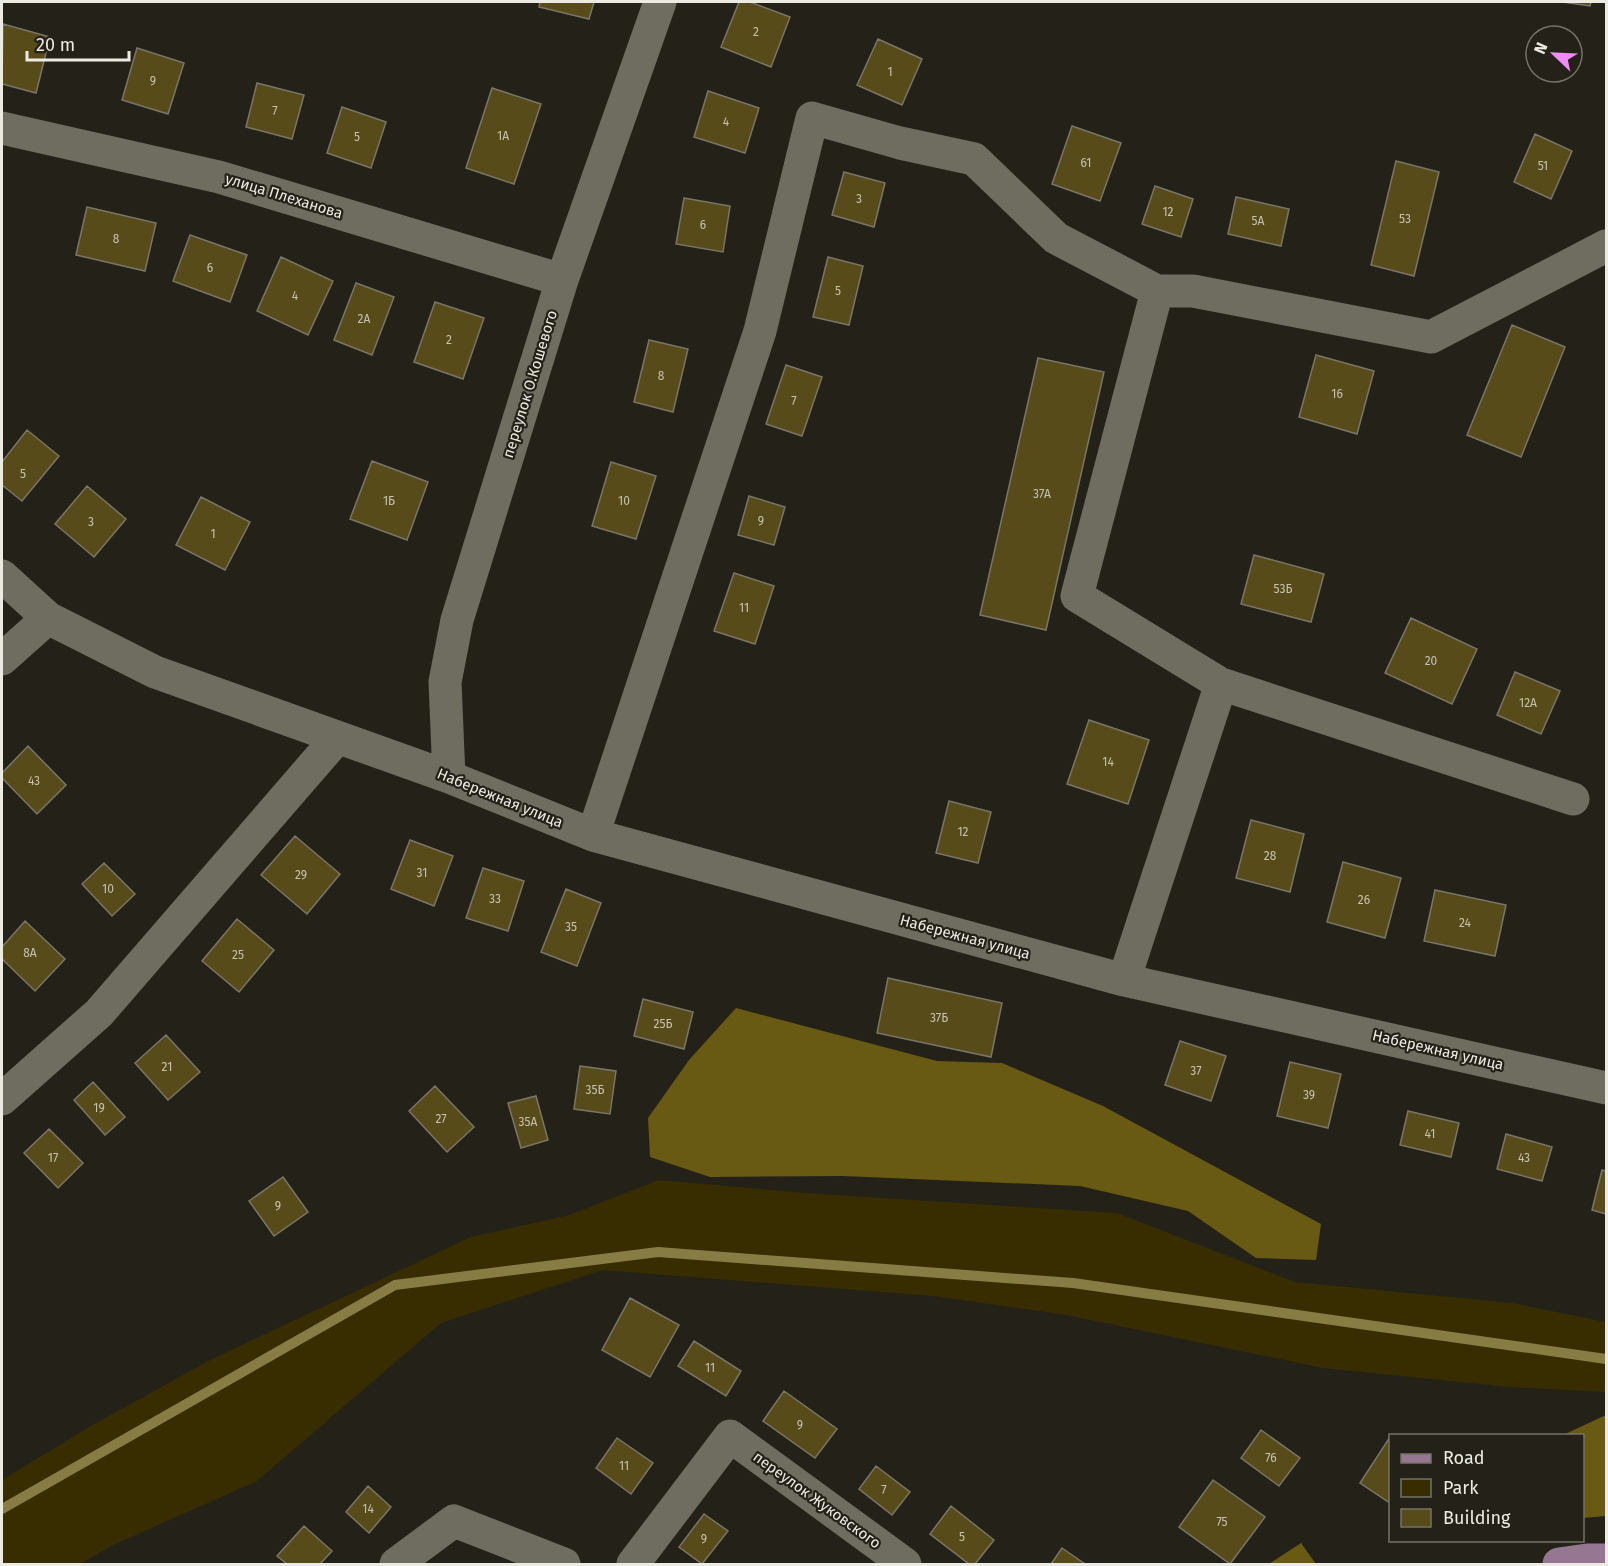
<svg xmlns="http://www.w3.org/2000/svg" width="1608" height="1566" font-family="'Fira Sans',sans-serif">
  <style>
    .green { fill: #372d00 }
    .forest { fill: #685913 }
    .lines { fill: none; stroke-linecap: round; stroke-linejoin: round }
    .stream { stroke: #877c44; stroke-width: 10 }
    .building { fill: #574b19; stroke: #797669; stroke-width: 1.5 }
    .minor { stroke: #6f6c60; stroke-width: 33 }
    .major { stroke: #957791; stroke-width: 33 }
    .labels { text-anchor: middle; stroke-width: 4.5; stroke-linejoin: round; paint-order: stroke }
    .number-label { font-size: 12px; fill: #c6c2b0 }
    .street-label { font-size: 15px; fill: #ebeae3; stroke: #242218 }
  </style>
  <rect width="100%" height="100%" fill="#242218"/>
  <path class="green" d="M659,1180l146,13 312,20 178,69 217,21 94,19v70l-97,-5 -186,-19 -257,-53 -133,-19 -331,-26 -161,53 -184,158 -146,65 -31,18h-78v-84l89,-54 121,-67 259,-122 98,-22z"/>
  <path class="forest" d="M736,1008l201,53 65,2 101,43 218,118 -5,36 -60,-2 -68,-47 -108,-25 -237,-10 -133,1 -60,-20 -2,-39 41,-58z
    M1606,1415v101l-23,2 -1,-82 -19,-1z
    M1301,1543l15,21h-47z"/>
  <g class="lines">
    <path class="stream" d="M2,1509l393,-224 263,-33 415,31 533,76"/>
  </g>
  <path class="building" d="M540,2h54l-5,17 -50,-12z
    M739,2h11l40,15 -19,50 -50,-20z
    M1562,2h29l-1,4z
    M3,24l47,13 -14,56 -34,-9z
    M878,39l44,20 -20,46 -45,-20z
    M137,48l47,15 -16,51 -46,-14z
    M257,83l47,12 -12,44 -46,-12z
    M492,88l49,16 -27,80 -48,-16z
    M708,91l51,17 -14,45 -51,-16z
    M342,107l44,15 -15,46 -44,-15z
    M1072,126l49,17 -21,58 -48,-17z
    M1535,134l37,17 -21,48 -37,-17z
    M1396,161l43,11 -25,104 -43,-11z
    M844,172l41,11 -11,44 -42,-12z
    M1155,186l38,13 -12,38 -39,-13z
    M1236,197l53,12 -8,37 -53,-12z
    M684,198l46,8 -7,46 -47,-8z
    M87,207l69,16 -11,48 -69,-16z
    M190,235l57,20 -17,47 -57,-21z
    M281,257l52,24 -25,54 -51,-24z
    M828,257l35,9 -14,59 -36,-8z
    M356,283l38,14 -22,58 -38,-15z
    M435,302l49,16 -21,61 -49,-17z
    M1512,325l53,22 -44,110 -54,-22z
    M649,340l39,9 -15,63 -39,-10z
    M1316,355l58,16 -17,63 -58,-17z
    M1038,358l66,14 -58,258 -66,-15z
    M786,365l36,12 -20,59 -36,-12z
    M27,430l32,26 -37,45 -20,-16v-23z
    M372,461l56,21 -21,58 -57,-21z
    M611,462l45,14 -20,63 -44,-13z
    M87,486l39,33 -32,38 -39,-33z
    M749,496l36,11 -11,38 -36,-10z
    M201,497l49,25 -25,48 -49,-25z
    M1254,555l70,19 -13,48 -70,-18z
    M734,573l40,13 -19,58 -41,-13z
    M1411,618l66,31 -25,55 -67,-31z
    M1515,672l45,19 -19,43 -44,-19z
    M1089,720l60,20 -21,64 -61,-20z
    M28,746l38,39 -29,29 -35,-36v-5z
    M949,801l42,11 -13,51 -42,-10z
    M1251,820l53,14 -14,58 -54,-14z
    M295,836l45,38 -33,40 -46,-39z
    M410,840l43,16 -19,50 -43,-17z
    M1343,862l58,16 -16,60 -58,-16z
    M104,863l31,31 -23,22 -30,-32z
    M483,868l41,13 -16,50 -42,-13z
    M566,889l35,14 -24,63 -36,-14z
    M1435,890l71,15 -11,51 -71,-15z
    M237,919l37,31 -35,42 -37,-31z
    M25,921l40,38 -30,32 -33,-32v-12z
    M888,978l114,25 -11,54 -114,-24z
    M643,999l50,13 -9,37 -50,-13z
    M166,1035l34,37 -32,28 -33,-37z
    M1180,1041l46,15 -15,45 -46,-16z
    M1290,1062l51,12 -13,54 -51,-12z
    M580,1066l36,5 -6,43 -36,-5z
    M93,1082l32,35 -20,18 -31,-35z
    M435,1086l39,41 -27,25 -38,-41z
    M536,1096l12,44 -27,8 -13,-45z
    M1408,1111l51,12 -8,34 -51,-12z
    M49,1129l34,34 -25,25 -34,-35z
    M1506,1134l46,13 -10,34 -45,-12z
    M1602,1170l4,1v43l-14,-4z
    M283,1177l25,35 -34,24 -25,-35z
    M630,1298l49,27 -29,52 -48,-27z
    M694,1341l47,30 -15,25 -48,-30z
    M784,1391l53,38 -22,29 -52,-37z
    M1261,1430l39,28 -21,28 -38,-28z
    M1390,1437v66l-30,-20z
    M617,1438l36,25 -22,31 -35,-26z
    M876,1466l34,26 -18,23 -33,-26z
    M1213,1480l52,37 -35,47 -51,-37z
    M368,1486l23,21 -22,26 -23,-21z
    M951,1506l43,34 -19,24h-6l-39,-30z
    M704,1514l24,17 -26,33 -23,-17z
    M304,1526l28,25 -12,13h-33l-10,-8z
    M1062,1548l23,16h-34z"/>
  <g class="lines">
    <path class="minor" d="M2,128l217,49 343,103
      M1157,291l-80,305 144,88
      M2,576l46,42 107,54 294,105 144,58 531,145 482,108
      M2,659l46,-41
      M449,777l-4,-95 12,-62 105,-340 98,-278
      M593,835l167,-504 52,-213 88,25 74,16 82,79 101,53h36l238,46 175,-91
      M1124,980l97,-296 352,115
      M2,1099l97,-86 238,-275
      M396,1564l58,-43 110,43
      M633,1564l97,-128 175,128"/>
    <path class="major" d="M1559,1564l28,-4h19"/>
  </g>
  <g class="labels">
    <g class="number-label">
      <text x="756" y="36">2</text>
      <text x="890" y="76">1</text>
      <text x="153" y="85">9</text>
      <text x="275" y="115">7</text>
      <text x="726" y="126">4</text>
      <text x="503" y="140">1А</text>
      <text x="357" y="141">5</text>
      <text x="1086" y="167">61</text>
      <text x="1543" y="170">51</text>
      <text x="859" y="203">3</text>
      <text x="1168" y="216">12</text>
      <text x="1405" y="223">53</text>
      <text x="1258" y="225">5А</text>
      <text x="703" y="229">6</text>
      <text x="116" y="243">8</text>
      <text x="210" y="272">6</text>
      <text x="838" y="295">5</text>
      <text x="295" y="300">4</text>
      <text x="364" y="323">2А</text>
      <text x="449" y="344">2</text>
      <text x="661" y="380">8</text>
      <text x="1337" y="398">16</text>
      <text x="794" y="405">7</text>
      <text x="23" y="478">5</text>
      <text x="1042" y="498">37А</text>
      <text x="389" y="505">1Б</text>
      <text x="624" y="505">10</text>
      <text x="761" y="525">9</text>
      <text x="91" y="526">3</text>
      <text x="213" y="538">1</text>
      <text x="1283" y="593">53Б</text>
      <text x="744" y="612">11</text>
      <text x="1431" y="665">20</text>
      <text x="1528" y="707">12А</text>
      <text x="1108" y="766">14</text>
      <text x="34" y="785">43</text>
      <text x="963" y="836">12</text>
      <text x="1270" y="860">28</text>
      <text x="422" y="877">31</text>
      <text x="301" y="879">29</text>
      <text x="108" y="893">10</text>
      <text x="495" y="903">33</text>
      <text x="1364" y="904">26</text>
      <text x="1465" y="927">24</text>
      <text x="571" y="931">35</text>
      <text x="30" y="957">8А</text>
      <text x="238" y="959">25</text>
      <text x="939" y="1022">37Б</text>
      <text x="663" y="1028">25Б</text>
      <text x="167" y="1071">21</text>
      <text x="1196" y="1075">37</text>
      <text x="595" y="1094">35Б</text>
      <text x="1309" y="1099">39</text>
      <text x="99" y="1112">19</text>
      <text x="441" y="1123">27</text>
      <text x="528" y="1126">35А</text>
      <text x="1430" y="1138">41</text>
      <text x="53" y="1162">17</text>
      <text x="1524" y="1162">43</text>
      <text x="278" y="1210">9</text>
      <text x="710" y="1372">11</text>
      <text x="800" y="1429">9</text>
      <text x="1271" y="1462">76</text>
      <text x="624" y="1470">11</text>
      <text x="884" y="1494">7</text>
      <text x="368" y="1513">14</text>
      <text x="1222" y="1526">75</text>
      <text x="962" y="1541">5</text>
      <text x="704" y="1543">9</text>
    </g>
    <g class="street-label">
      <text transform="translate(284 196) rotate(17)" y="5">улица Плеханова</text>
      <text transform="translate(530 384) rotate(-73)" y="5">переулок О.Кошевого</text>
      <text transform="translate(500 798) rotate(22)" y="5">Набережная улица</text>
      <text transform="translate(965 937) rotate(15)" y="5">Набережная улица</text>
      <text transform="translate(1438 1050) rotate(13)" y="5">Набережная улица</text>
      <text transform="translate(817 1500) rotate(36)" y="5">переулок Жуковского</text>
    </g>
  </g>
  <rect width="1608" height="1566" fill="none" stroke="#ebeae3" stroke-width="6"/>
  <rect x="1389" y="1434" width="195" height="108" fill="#242218" stroke="#747269" stroke-width="1.5"/>
  <rect x="1401" y="1454" width="30" height="9" fill="#957791" stroke="#747269" stroke-width="1.5"/>
  <text x="1443" y="1464" font-size="18" fill="#ebeae3">Road</text>
  <rect x="1401" y="1479" width="30" height="18" fill="#372d00" stroke="#747269" stroke-width="1.5"/>
  <text x="1443" y="1494" font-size="18" fill="#ebeae3">Park</text>
  <rect x="1401" y="1509" width="30" height="18" fill="#574b19" stroke="#747269" stroke-width="1.5"/>
  <text x="1443" y="1524" font-size="18" fill="#ebeae3">Building</text>
  <g transform="translate(1554 54) rotate(293)"><circle r="28" fill="#242218" stroke="#747269" stroke-width="1.5"/>
  <path d="M0-4.5L10 22L0 15L-10 22Z" fill="#f08bf5"/>
  <text y="-9" font-size="16" font-weight="bold" text-anchor="middle" fill="#ebeae3">N</text>
  </g>
  <path d="M27 51v9h102v-9" fill="none" stroke="#ebeae3" stroke-width="3"/>
  <text x="36" y="51" font-size="18" fill="#ebeae3" stroke="#242218" stroke-width="4.5" paint-order="stroke">20 m</text>
</svg>
